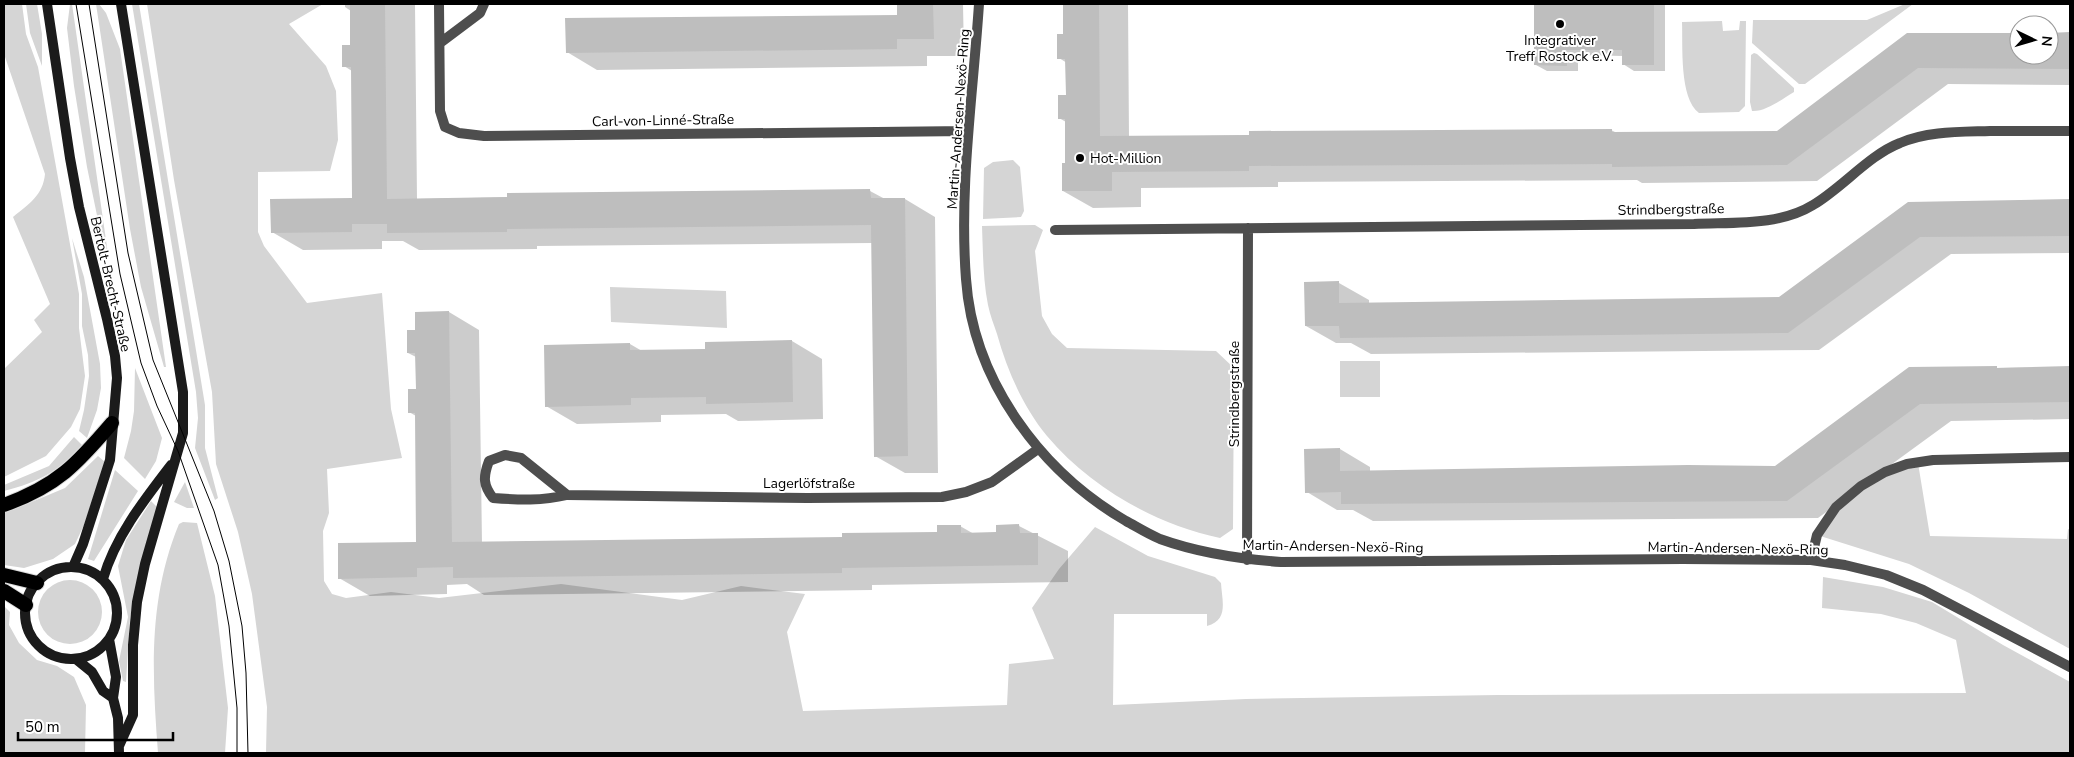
<svg xmlns="http://www.w3.org/2000/svg" width="2074" height="757" font-family="'Nunito Sans',sans-serif">
  <style>
    .green { fill: #d5d5d5 }
    .shadow { fill: #0003 }
    .building { fill: #bebebe }
    .lines { fill: none; stroke-linecap: round; stroke-linejoin: round }
    .trunk-casing { stroke: #dbdbdb; stroke-width: 16 }
    .minor { stroke: #4e4e4e; stroke-width: 10 }
    .secondary { stroke: #1b1b1b; stroke-width: 10 }
    .trunk { stroke: #000; stroke-width: 14 }
    .tram { stroke: #000; stroke-width: 1 }
    .poi-dot { fill: #000; stroke: #fff; stroke-width: 2 }
    .labels { text-anchor: middle; stroke-width: 4; stroke-linejoin: round; paint-order: stroke }
    .poi-label { font-size: 14px; fill: #000; stroke: #fff }
    .street-label { font-size: 14px; fill: #000; stroke: #fff }
  </style>
  <rect width="100%" height="100%" fill="#fff"/>
  <path class="green" d="M4,4h18l4,30 12,33 41,227v34l6,48 -5,33 -9,18 -25,29 -42,21v-108l38,-37 -8,-12 16,-16 -37,-87c16,-13 30,-22 32,-43l-41,-120z
    M26,4h11l5,30v32l-12,-33z
    M70,4h2l36,250h-3l-18,-87 -13,-81 -7,-58z
    M96,4h3l7,9 14,36 46,318h-2l-23,-80 -11,-58z
    M132,4h7l66,401v43l13,50 -3,2 -20,-52 3,-30 -2,-26z
    M147,4h176l-34,20 37,42 10,25 2,49 -8,31 -72,1v60l6,14 43,57 75,-10 9,116 11,49 -75,11 2,44 -6,18 1,50 8,13 14,4 45,-6 48,6 122,-14 121,16 59,-14 64,8 -18,38 16,79 204,-6 2,-41 45,-5 -22,-51 27,-39 36,-42 53,29 67,21 6,6c1,18 8,37 -14,43v-12h-93l-1,91 133,-6 252,-4 468,-2 -10,-53 -40,-17 -35,-9 -59,-6 1,-31 60,10 49,15 71,43 67,37v71h-1804l1,-46 -15,-113 -14,-62 -22,-68 -4,-72 -38,-212z
    M1905,4h8l-108,80h-6l-47,-41 1,-23h114z
    M1722,21l1,10 16,-1 1,-9h6l-1,85 -6,6 -40,1c-20,-15 -16,-68 -17,-91z
    M1754,53l3,1 37,34v4c-12,7 -28,20 -42,19l-2,-9 1,-47z
    M1013,160l7,7 4,44 -3,6 -38,2 1,-51 9,-6z
    M1035,225l8,5 -8,21 7,65 10,18 15,14 149,3 18,17 -1,161 -13,9c-65,-14 -129,-50 -173,-102 -24,-29 -40,-66 -50,-102 -3,-9 -7,-19 -9,-29 -5,-25 -5,-53 -6,-79z
    M72,238l12,39 16,87 1,24 -4,22 -10,28 -8,-7 5,-21 5,-34 -1,-21 -6,-29v-32z
    M610,287l116,4 1,37 -116,-6z
    M1340,361h40v36h-40z
    M135,368l27,70 -6,23 -11,18 -21,-21 7,-27 3,-20z
    M74,437l8,8c-24,27 -43,37 -78,46v-6l45,-19z
    M98,456l7,6 -21,63 -9,19 -22,15 -29,9 -20,-3v-55l18,-4 43,-18z
    M1918,463l12,73 137,3 1,-10 2,1v119l-101,-56 -60,-29 -92,-29 44,-49z
    M115,470l23,21 -44,70 -6,-2z
    M185,482l9,26h-7l-13,-6z
    M151,501l6,6 -16,55 -11,56 -4,64 -3,-1 -4,-20 9,-44 -10,-51 8,-26z
    M183,522l14,1 18,73 13,112 -3,45h-67c-6,-79 -10,-154 21,-229z
    M38 612a32 32 0 1 1 64 0a32 32 0 1 1-64 0Z
    M4,606l6,6 -1,13 10,18 18,17 20,6 17,11 12,28 -1,48h-81z"/>
  <path class="shadow" d="M345,4h70l2,195 453,-8 15,8h20l30,18 3,256h-33l-30,-17 -3,-213 -335,3v3l-118,1 -16,-9h-21v8l-79,1 -31,-18 81,-33 -1,-128 -8,-5 7,-20v-35l-6,-4z
    M898,4h65l1,52h-37v10l-330,4 -30,-18 331,-36z
    M1064,4h64l1,133 482,-7 6,3 160,-1 130,-98h112v21h30v-21l21,-1v52l-122,-1 -131,97 -175,2 -5,-3 -359,2v5l-137,1v19l-48,1 -30,-17 3,-27v-42l-7,-4 8,-22v-33l-8,-5 6,-23z
    M1536,4h129v67h-31l-11,-7v-8l-45,-1v16h-31l-11,-6z
    M2070,200v53l-119,1 -132,96 -448,4 -20,-11h-15l-30,-17 33,-43 30,17v4l410,-5 129,-96z
    M449,312l30,18 3,213 361,-5 96,-5 21,-7 14,8 23,-1 22,-7 49,25v31l-196,3v5l-388,5 -17,-11 -20,1v9l-77,2 -31,-18 79,-35 -2,-127 -7,-4 8,-22 -1,-33 -8,-4 9,-22z
    M792,341l30,18 1,60 -85,2 -12,-7 -65,1v7l-84,2 -31,-18 -1,-60 85,-2 12,7 64,-1z
    M2070,367v52l-119,2 -133,97 -445,3 -20,-11h-16l-30,-18 33,-43 30,18v5l405,-5 135,-98z"/>
  <path class="building" d="M350,4h35l2,195 120,-2v-4l363,-4 1,9h34l3,258 -34,1 -3,-232 -364,4v3l-120,1v-9h-35v8l-81,1 -1,-34 82,-1 -1,-131h-9v-22h8z
    M897,4h36l1,35h-37v10l-331,4 -1,-35 332,-3z
    M1063,4h36l1,132 149,-1v-4l363,-2v3l165,-1 130,-98h112v22h30v-22l21,-1v37l-152,-1 -131,97 -175,2v-3l-363,2v5l-137,1v19h-50v-28h3v-44h-7v-24h8l-1,-36h-8v-25h6z
    M1534,4h120v61h-32v-15h-55v16l-33,-1z
    M2070,199v37l-150,1 -132,96 -448,5 -1,-12h-34l-1,-44 35,-1v22l440,-6 129,-95z
    M449,311l3,231 390,-5v-4l95,-1v-7h24v8l35,-1v-7l23,-1 1,9h18v32l-196,3v5l-389,5v-11l-36,1v9l-79,2v-36l78,-1 -1,-129h-7v-24h8l-1,-36h-8v-23h8v-18z
    M792,340l1,62 -87,2v-7l-75,1v7l-86,2 -1,-62 86,-2v7l75,-1v-7z
    M1997,366v2l73,-2v36l-150,2 -133,97 -446,3v-12l-36,1 -1,-44 36,-1v23l348,-6 87,1 134,-99z"/>
  <g class="lines">
    <defs>
      <path id="trunk" d="M4,505c53,-19 73,-41 108,-82
        M4,575l33,8
        M4,591l22,14"/>
    </defs>
    <use href="#trunk" class="trunk-casing"/>
    <path class="minor" d="M439,4l1,107 5,16 14,6 25,3 484,-5
      M979,4c-6,91 -20,183 -13,275 7,101 74,192 160,242 11,6 22,13 34,18 39,14 79,20 121,23l401,-3 129,1 34,5 41,10 37,15 147,77
      M440,43l40,-30 4,-9
      M1055,230l639,-6c39,-2 85,2 119,-19 29,-17 56,-50 87,-62 28,-12 60,-11 90,-12 27,0 54,0 80,0
      M567,495l-46,-37 -16,-3 -16,6c-6,16 -6,24 4,37 26,2 49,3 74,-3l240,3 135,-1 24,-5 26,-10 46,-33
      M1247,560l1,-332
      M1811,560l6,-25 19,-28 25,-21 24,-14 22,-8 26,-4 137,-3"/>
    <path class="secondary" d="M47,4l23,154 9,49 28,112 8,37 2,22 -7,82 -27,84 -10,23
      M25 613a46 46 0 1 1 92 0a46 46 0 1 1-92 0Z
      M103,579c12,-42 41,-79 68,-114
      M109,639l7,38 -3,21 5,20 1,35
      M76,659l16,13 11,19 10,7
      M119,746l14,-31v-70l4,-43 8,-38 38,-131v-41l-62,-388"/>
    <use href="#trunk" class="trunk"/>
    <path class="tram" d="M76,4l44,270 21,89 16,43 21,45 40,114 11,61 8,82v45
      M89,4l39,249 25,107 61,151 15,50 13,65 4,47 2,80"/>
  </g>
  <g class="poi-dot">
    <circle cx="1560" cy="24" r="5"/>
    <circle cx="1080" cy="158" r="5"/>
  </g>
  <g class="labels">
    <g class="poi-label">
      <text x="1560" y="45">Integrativer<tspan x="1560" dy="16">Treff Rostock e.V.</tspan></text>
      <text x="1090" y="163" text-anchor="start">Hot-Million</text>
    </g>
    <g class="street-label">
      <text transform="translate(958 119) rotate(-86)" y="5">Martin-Andersen-Nexö-Ring</text>
      <text transform="translate(663 120) rotate(-1)" y="5">Carl-von-Linné-Straße</text>
      <text transform="translate(1671 209) rotate(-1)" y="5">Strindbergstraße</text>
      <text transform="translate(111 284) rotate(77)" y="5">Bertolt-Brecht-Straße</text>
      <text transform="translate(1234 394) rotate(-90)" y="5">Strindbergstraße</text>
      <text x="809" y="488">Lagerlöfstraße</text>
      <text transform="translate(1333 546) rotate(1)" y="5">Martin-Andersen-Nexö-Ring</text>
      <text transform="translate(1738 548) rotate(1)" y="5">Martin-Andersen-Nexö-Ring</text>
    </g>
  </g>
  <rect width="2074" height="757" fill="none" stroke="#000000" stroke-width="10"/>
  <g transform="translate(2034 40) rotate(95)"><circle r="24" fill="#ffffff" stroke="#999999"/>
  <path d="M0-4L9 19L0 12L-9 19Z" fill="#000000"/>
  <text y="-8" font-size="14" font-weight="bold" text-anchor="middle" fill="#000000">N</text>
  </g>
  <path d="M18 732v8h155v-8" fill="none" stroke="#000000" stroke-width="2.5"/>
  <text x="25" y="732" font-size="15" fill="#000000" stroke="#ffffff" stroke-width="4" paint-order="stroke">50 m</text>
</svg>
